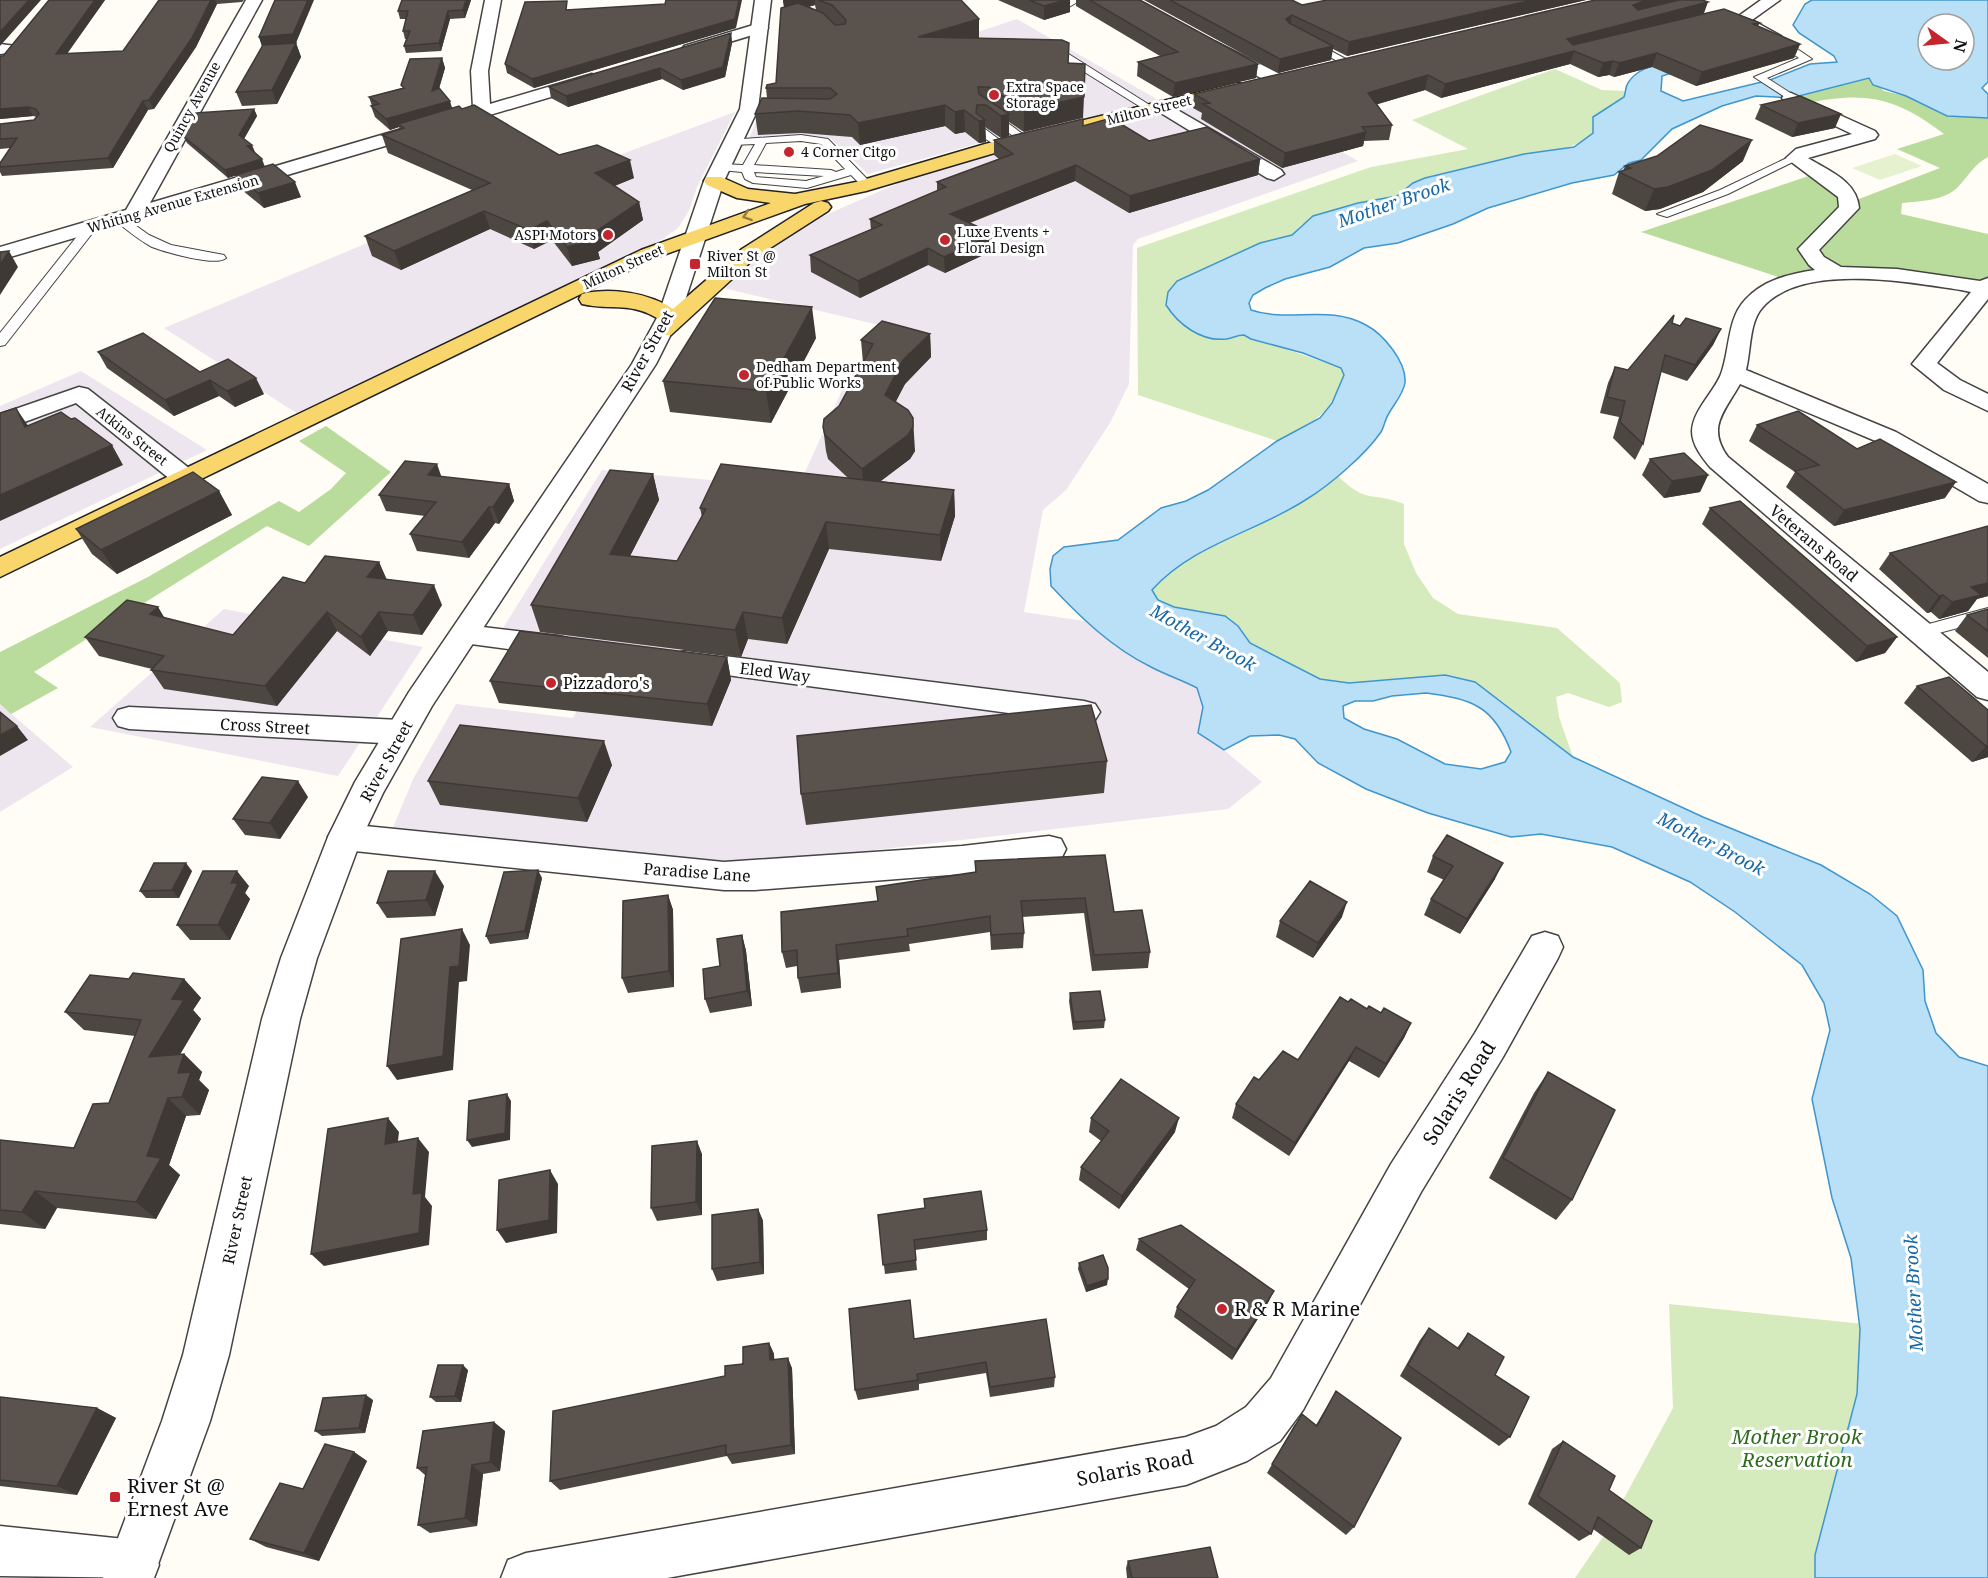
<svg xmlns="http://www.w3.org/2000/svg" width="1988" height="1578" font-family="'Noto Serif',serif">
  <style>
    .industrial { fill: #eee6ef }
    .green { fill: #d5ebbd }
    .forest { fill: #b9dc9c }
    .pitch { fill: #e6f2cf }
    .water { fill: #b9e0f7; stroke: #3f96cf; stroke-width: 1.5; fill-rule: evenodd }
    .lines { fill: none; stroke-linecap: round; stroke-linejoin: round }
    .service-casing { stroke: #444; stroke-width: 2 }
    .minor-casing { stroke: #444; stroke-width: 3 }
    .tertiary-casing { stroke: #444; stroke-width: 3 }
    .primary-casing { stroke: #222; stroke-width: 3 }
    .service { fill: #fff; fill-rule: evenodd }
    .minor { fill: #fff; fill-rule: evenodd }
    .tertiary { fill: #fff; fill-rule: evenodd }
    .primary { fill: #f9d66b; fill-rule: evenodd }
    .wall { fill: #4d4742; fill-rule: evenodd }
    .shaded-wall { fill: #3f3936 }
    .building { fill: #5a524d; stroke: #3f3936; stroke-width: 1.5 }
    .oneway { stroke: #917d42 }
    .poi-dot { fill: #c4262e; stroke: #fff; stroke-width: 2 }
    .labels { text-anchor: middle; stroke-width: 6; stroke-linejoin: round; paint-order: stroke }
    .far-poi-label { font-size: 14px; fill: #111; stroke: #fff; text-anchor: start }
    .far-street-label { font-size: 14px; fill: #111; stroke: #fff }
    .street-label { font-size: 16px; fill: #111; stroke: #fff }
    .poi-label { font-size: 16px; fill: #111; stroke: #fff; text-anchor: start }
    .water-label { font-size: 18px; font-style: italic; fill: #1768a6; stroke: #fff }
    .near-street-label { font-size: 20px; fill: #111; stroke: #fff }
    .near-poi-label { font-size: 20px; fill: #111; stroke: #fff; text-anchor: start }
    .near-park-label { font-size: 20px; font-style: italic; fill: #2f6b1f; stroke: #fff }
  </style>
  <rect width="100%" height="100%" fill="#fffdf5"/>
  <path class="industrial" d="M1017,19l143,82 -184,43 -108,30 -38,-36h-81l15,-35z
    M1241,95l117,66 -220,78 -5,6 -4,139 -19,39 -44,67 -23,20 -19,102 60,9 66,46 47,21 6,19 -4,26 25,17 38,32 -34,27 -508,59 -328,-38 21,-51 43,-75 117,14 32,-60 -114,-11 111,-177 196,18 54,-120 48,-38 -181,-43 44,-36 58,-34 87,-38 93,-27z
    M735,112l-38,75 -8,24 -11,17 -15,11 -362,177 -137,-88 330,-138 12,7z
    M81,371l126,79 -207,99v-143z
    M224,609l199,38 -85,129 -248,-49z
    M0,704l73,63 -73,45z"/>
  <path class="green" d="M1555,69l47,21 24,1 -2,6 -31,20v15c-19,20 -43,17 -68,22 -33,7 -67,15 -100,24l-12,5 -16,13 -39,7 -57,22 -9,10 -32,8 -47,21 13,75 19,-4 96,33 3,7c-14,39 -30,49 -67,66l-139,-46 -1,-147 234,-81 97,-18 -56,-29z
    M1337,475c30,30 34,16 67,29v40l12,29 17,25 25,16 99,14 63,55 2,19 -13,5 -41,-14 -12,4 3,20 14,40 -74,-58 -54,-24 -96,8 -29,-4 -70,-36 -12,-17 -13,-10 -51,-9 -16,-7 -7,-10c35,-38 84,-51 129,-75 21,-11 39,-25 57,-40z
    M1669,1304l311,32 8,65v177h-413l28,-41 70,-129z"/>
  <path class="forest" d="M1870,78l14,13 22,5 40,20 42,2v39c-14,7 -20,20 -31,31 -14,13 -37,13 -55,15l-1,11 87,20v51l-87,-10 -110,6 -150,-49 177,-59 33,29 89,-34 -43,-19 47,-15c-50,-38 -80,-43 -141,-30l-12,-6z
    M326,426l65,46 -82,74 -42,-20 -233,146 24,16 -47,26 -11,-10v-52l148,-75 131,-76 20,11 32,-23 15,-16 -47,-32z"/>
  <path class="pitch" d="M1895,154l27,12 -42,14 -28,-12z"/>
  <path class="water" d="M1812,0h176v82l-6,6 6,6v24l-41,-2 -41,-20 -33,-11 -4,-7 -78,20 -35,-2 -34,10 -50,23 -31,31 -12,3 -15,12 -42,8 -84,25 -35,16 -55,19 -34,5 -34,19 -45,12 -20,9 -12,7 -4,8 2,7c38,13 78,-6 115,15 17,9 41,37 39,58 -2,12 -12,22 -17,32 -3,5 -4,12 -7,17 -15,22 -51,53 -74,67 -50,33 -114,45 -155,91l6,10 16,7 51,9 13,10 12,17 70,36 29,4 96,-8 30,7 98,75 130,60 118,48 49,29 27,22 26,54 2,31 11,32 23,24 29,9v512h-173v-23l42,-161 3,-65 -9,-71 -19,-60 -20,-99 18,-69 -6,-27 -22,-38 -67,-53 -45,-30 -78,-35 -71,-13 -30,3 -83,-24 -62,-24 -48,-26 -23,-24 -16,-4 -29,1 -26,14 -26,-17 5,-26 -6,-19c-15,-8 -31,-13 -46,-21 -39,-19 -71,-50 -100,-81l-1,-17 3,-13 11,-9 54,-7 43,-32 25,-7 22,-11 69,-49 43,-23 12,-15 12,-28 -3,-7 -38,-15 -52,-14 -7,-4c-6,0 -12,3 -18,4 -25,3 -48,-15 -60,-34l2,-13 9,-11 83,-38 32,-8 21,-19 45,-13 39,-7 16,-13 12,-5 99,-24 50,-7 19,-14v-16l31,-20c2,-5 1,-10 4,-14 15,-25 64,-23 90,-25l-56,18 -1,15 22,10 87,-21 40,-16 27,-2 -3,-6 -35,-23 -6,-8 12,-21zM1928,24h36v36h-36zM1426,693c46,6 68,13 85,59l-6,10 -24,7 -36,-5 -48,-25 -33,-10 -20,-11 -1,-12 12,-5h18l19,-5z"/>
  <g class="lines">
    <defs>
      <path id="service" d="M1069,0h12l-12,7h-6v-4z
        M1305,40h6l42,23 -8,2 -40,-21z
        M1784,44h6l22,15 -45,19 28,18 1,2 -5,3 -37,-24 45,-19 -15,-10z
        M1043,52l24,1 89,56 -9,2 -85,-53 -22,-1v-4z
        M983,111h8l40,29 -9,2 -39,-27z
        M977,129h8l23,17 -9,2 -22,-15z
        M801,135l27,4 43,44v4h-8l-12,-12 -44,13 -54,-5 -8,-4 -3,-7 -22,-2 -6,-3 6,-3 23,1 12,-21 -23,1 -5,-3 1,-2zM801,141l20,3 24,25 -9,3 -5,-2 -77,-5 12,-22zM754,172l70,4 -18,5 -50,-4z
        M1791,156l10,2 -73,36 -61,23 -10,-3 63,-24z
        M121,215l28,20 22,10 53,10 2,3c-10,9 -61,-6 -74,-11 -13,-7 -24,-16 -35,-25l-2,-3z
        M90,224l6,4 -2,3 -89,114 -5,1v-13l86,-108z
        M1988,608v12l-68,18 -9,-6 3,-4z"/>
      <path id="minor" d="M246,0h16l-112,203 323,-95 -2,-37 14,-71h16l-13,71 2,33 102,-30 9,5 -3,4 -598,177v-13l126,-37z
        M1761,0h19l-28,20 29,16 2,3 -2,3h-12l-36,-22z
        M760,23l6,2 2,3 -2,3 -76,23 -8,-5 2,-3z
        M1216,42l66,33 3,4 -3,4h-12l-60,-33 -2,-3z
        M0,44l16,2 2,3 -2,3 -16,2z
        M1791,93l84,38 3,4 -3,4 -67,19c21,13 49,23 51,50l-40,42 5,7 17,10 56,2 83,12 8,-3v21l-51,64 23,17 28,14v17l-44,-21 -32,-26 59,-72 -10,-2c-52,-8 -160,-28 -199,18 -13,15 -11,43 -16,62l150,62 92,52v19l-9,-2 -101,-59 -138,-58c-15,27 -34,43 -12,73l260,215v28l-11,-3 -267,-230c-8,-10 -18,-22 -18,-36 1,-21 22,-39 29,-57 9,-24 6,-55 24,-74 18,-20 44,-26 70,-30l-6,-5 -11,-16 41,-42 -1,-10 -52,-39 10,-9 56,-15 -67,-32 -3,-4 3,-4z
        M1162,101l119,69 3,4 -10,6 -7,-2 -111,-68 -3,-4 3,-4z
        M79,387l9,2 106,83 4,6 -4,6 -9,2 -9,-2 -100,-81 -57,21 -9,2 -10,-4 1,-8z
        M466,625l93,11 11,3 4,7 -4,7 -11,3 -103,-14 -5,-7 5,-7z
        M685,651l399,50 11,3 5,8 -5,8 -11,3 -410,-55 -4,-7 4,-7z
        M129,707l271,13 11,4 5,8 -5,8 -11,4 -271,-15 -11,-3 -5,-8 5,-8z
        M345,824l379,38 238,-16 87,-10 12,3 5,10 -5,10 -12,3 -87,12 -207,16h-31l-379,-40 -12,-4 -5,-9 5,-9z
        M1545,932l13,4 5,11 -5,11 -55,99 -82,135 -118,218 -23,31 -33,20 -61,24 -519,93h-166l7,-18 18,-7 660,-116 30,-11 30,-19 25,-29 120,-214 84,-131 57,-97z
        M0,1526l134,14 18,7 7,18 -5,13 -154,-2z"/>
      <path id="tertiary" d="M755,0h16l-13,109 -34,72 -44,135 -24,48 -224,342 -49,87 -21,44 -45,121 -17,61 -71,336 -19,66 -57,157h-50l59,-157 21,-66 79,-336 19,-61 47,-121 27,-55 54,-90 223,-328 26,-48 46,-135 36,-72z"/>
      <path id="primary" d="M1237,83l6,1 3,4 -3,4 -245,60 -132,39 -61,13 -150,54 -655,319v-20l641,-307 130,-47 -34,-5 -30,-13 -3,-4 3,-4h14l27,12 47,5 61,-12 129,-38z
        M821,201l7,2 3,4 -3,4 -72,46 -85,78h-16l-3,-5 8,-10c-28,-19 -48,-9 -78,-16l-3,-5 3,-5c29,-7 67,-1 91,15l69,-60 72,-46z"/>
    </defs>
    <use href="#service" class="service-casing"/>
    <use href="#minor" class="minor-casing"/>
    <use href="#tertiary" class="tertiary-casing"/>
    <use href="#primary" class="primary-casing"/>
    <use href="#service" class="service"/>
    <use href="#minor" class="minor"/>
    <use href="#tertiary" class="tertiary"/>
    <use href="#primary" class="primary"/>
  </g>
  <path class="wall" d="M49,0h56l-38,54 56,-3 36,-51h85l-2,2 -25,2 -21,43 -42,62 -6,1 -35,58 -111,8 -2,-4v-9l10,-15 -10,1v-25l34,-4 3,-3 -4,-1 -33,3v-63h3z
    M402,0h69l-6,18 -15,1 -9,32 -35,2 -2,-7 2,-7h-1l-2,-8 3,-12h-6l-2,-8z
    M783,0h178l18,38 83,2 -38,92 -15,-10v14l-8,2 -16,-11 1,15 -7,1 -14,-11 -10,2 -10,-8 -85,19 -8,-8 -51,-4 -43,2 -3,-21 12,-16 -1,-10 10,-5 8,-76zM815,5l1,5 -8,-3z
    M998,0h72v12l-26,8z
    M1076,0h64l118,64 -2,14 -83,19 -36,-21 1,-14 22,-6 -84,-50z
    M1144,0h148l10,5 25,-5h259l-239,56 -14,-7 -2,11 -53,13z
    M569,9l167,19 -202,60 -27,-15 -2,-9z
    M1704,14l56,9 -2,3 42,18 -6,14 -98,28 -44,-19 -38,10 -5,-2 -11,2 -28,-13 -129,34 -16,-8 -48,14 15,21 -3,15 -25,1 -1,5 -81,22 -81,-49 1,-6 -9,-5 1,-14z
    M731,33l1,10 -7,34 -42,13 -21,-11 -94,28 -17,-9 -2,-11z
    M259,37l37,6 5,14 -24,47 -35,2 -6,-14 27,-46h-1z
    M442,58l3,10 -6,21 13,19 10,1 97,46 75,23 -20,8 25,16 4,18 -45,32 2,7 -28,7 -20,-26 -18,9 -44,-20 -89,41 -29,-14 -7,-20 107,-46 -84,-37 -6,-18 18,-5 -1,-3 -9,3 -15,-13 -4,-11h1l-3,-9 34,-9 -2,-3z
    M1761,105l74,23 -43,9 -37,-18z
    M254,109l3,7 -13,23 21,28 36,30 -37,11 -22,-18 -6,-15 -8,3 -41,-35 -4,-7z
    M1083,126l66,15 111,18 -2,16 -129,38 -54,-32 -105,42 24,27 -49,23 -17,-8 -68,33 -49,-26 -1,-17 61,-25 -1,-11 67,-28v-9l62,-23 -5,-4v-15z
    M1743,161l-40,31 -43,17 -15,2 -33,-17 7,-22 4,-1 2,-5z
    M1680,326l41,3 -8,16 -26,36 -26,-9 -18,72 -8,16 -22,-22 6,-21 -19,-4 8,-30 7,-16 13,3z
    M930,334l1,23 -26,27 -10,18 20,49 -5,8 -30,22 74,9 1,26 -14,45 -112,-12 -42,95 -39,-5 -7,18 -201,-25 -9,-27 122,-131 6,26 -29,56 47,5 25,-44 -2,-9 148,-30 -20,-19 -2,-8 -3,-24 16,-21 24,-43 -2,-23z
    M816,338l-45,85 -101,-11 -7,-31z
    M98,352l102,20 64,22 -29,13 -16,-11 -45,20 -67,-48z
    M1757,425l100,24 88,49 -111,28 -48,-39 9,-15 -46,-31z
    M1650,459l58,16 -8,17 -36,6 -22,-23z
    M441,477l68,7 5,17 -15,23 -4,-1 -26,35 -52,-7 -7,-17 15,-18 -39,-5 -7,-16z
    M219,491l13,24 -115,59 -25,-20 -16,-25z
    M1710,508l187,129 -12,16 -29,9 -154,-138z
    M1988,526v70l-11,3 -9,12 -29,8 -8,-7 -4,1 -48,-44 11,-16z
    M379,562l8,18 55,25 -20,30 -34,-4 -18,25 -33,-25 -60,75 -113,-17 -13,-19 1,-1 -53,-13 -14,-19 73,-30 6,11 69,17 72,-52z
    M1988,609v49l-33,-27 12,-16z
    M727,657l4,23 -19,46 -213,-23 -9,-22z
    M1917,686l71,24v47l-16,5 -68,-59z
    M1107,761l-3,32 -298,32 -5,-31z
    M612,765l-25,57 -147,-17 -12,-24z
    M308,797l-28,42 -35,-4 -12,-16z
    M1105,855l9,57 36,40 -2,16 -56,3 -8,-58 -62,4 2,16 -1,15 -32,2 -1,-18 -81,12 1,7 -71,9 2,28 -40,5 -3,-15 -1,-12 -11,2 -4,-16 96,-51 97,-29v-11z
    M1433,856l62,23 -35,55 -36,-19 7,-16 13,-19 -17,-8z
    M192,871l-13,27h-33l-6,-7z
    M542,878l-14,61 -38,5 -4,-8z
    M249,886l-4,7 5,6 -20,41h-40l-13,-15z
    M444,886l-9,30 -48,2 -10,-15z
    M668,895l5,15 1,77 -46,6 -6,-15z
    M1342,917l-29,41 -37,-21 4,-16z
    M742,935l4,16 6,55 -42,7 -5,-14 15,-33z
    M129,979h55l17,19 -8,12 8,9 -21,35h4l18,18 -3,8 10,10 -9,25 -14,1 -17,49 11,10 -24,44 -99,-11 -12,21 -45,-5v-84l74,8 35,-45 26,-67 -51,-6 -19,-18z
    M1070,993l35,27 -1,8 -31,2 -4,-29z
    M1348,1002l19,7 14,4 30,10 -7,15 -25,40 -30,-17 -60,95 -57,-38 4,-14 23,-24 39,-20z
    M1548,1072l24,128 -16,20 -67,-42 45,-85z
    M1091,1118l84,14 -56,77 -40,-29 2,-13 20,-26 -12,-9z
    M702,1154v61l-45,6 -6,-13z
    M758,1209l5,12 1,53 -47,7 -5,-12z
    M878,1215l109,15v10l-72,10 2,20 -32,4z
    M1139,1239l130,62 -37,59 -58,-43 3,-10 12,-18 -53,-39z
    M1079,1263l28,22 -21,7 -8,-23z
    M911,1311l3,28 141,38 -1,10 -64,10 -4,-24 -67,11v6l-61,10 -3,-10z
    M1429,1328l28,20 11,-15 27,42 15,62 -11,9 -99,-70 20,-36z
    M769,1343l5,11v6l18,8 3,86 -63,10 -5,-8 -167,34 -10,-9 175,-105z
    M468,1370l-7,32h-25l-6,-5z
    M1336,1391l18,136 -8,8 -79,-62 28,-49 21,1z
    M0,1397l97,11 19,10 -39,77 -77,-9z
    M373,1400l-8,33 -43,3 -7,-5z
    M505,1431l-5,40 -17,3 -6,52 -47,7 -12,-8 7,-50 -8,-7z
    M1563,1441l46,49 32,58 -12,7 -36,-26 -2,5 -12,7 -51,-37 24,-55z
    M354,1452l13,9 -48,100 -53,-14 -16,-8 53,-50z
    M1128,1561l90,17h-91l-1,-10z"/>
  <path class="shaded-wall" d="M29,0h12l-41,46v-14z
    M95,0h10l-45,63 -4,-9z
    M211,0h4l2,4 -21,43 -42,62 -5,-9z
    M308,0h6l-18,43 -34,3 -3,-9z
    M466,0h5l-6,18 -2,-8z
    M739,0h3l-6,28 -202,60 -2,-9z
    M783,0h32v5l-30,9z
    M1066,0h4v12l-26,8v-14z
    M1533,0h53l-239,56 2,-14z
    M1647,0h34l-53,18 5,-13z
    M1708,2l-5,14 -140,37 4,-14z
    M448,11l2,8 -9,32 -2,-8z
    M1292,15l-2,13 -4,-9z
    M979,19v20l-61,-2z
    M731,33l1,10 -7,34 -42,13 -2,-10z
    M296,43l5,14 -24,47 -5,-14z
    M1800,44l-6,14 -98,28 6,-14z
    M1333,46l-2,14 -53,13 2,-14z
    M1574,51l-4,13 -129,34 4,-14z
    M1657,53l-5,14 -38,10 5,-14z
    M442,58l3,10 -10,33 -3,-10z
    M1613,61l-4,14 -11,2 5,-14z
    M1258,64l-2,14 -83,19 2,-14z
    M660,68l2,11 -94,28 -2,-11z
    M1428,75l-3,15 -60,18 3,-15z
    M1084,97l-1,21 -59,14v-22z
    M143,101l5,9 -35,58 -5,-10z
    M450,101l3,10 -55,13 1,3 -9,3 -4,-11z
    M945,105v21l-85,19 -2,-22z
    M28,107l5,9 -33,3v-10z
    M254,109l3,7 -15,26 -3,-7z
    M964,110l1,22 -10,2v-22z
    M1009,114v22l-8,2v-22z
    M1841,114l-6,14 -43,9 6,-14z
    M985,120l1,22 -7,1v-22z
    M1366,132l-3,14 -81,22 3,-15z
    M1752,140l-9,21 -40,31 -43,17 -15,2 9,-22z
    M252,145l3,7 -5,2 -3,-8z
    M262,159l3,8 -37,11 -3,-8z
    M1260,159l-2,16 -129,38 1,-17z
    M630,160l4,18 -34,14 -5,-19z
    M1076,165l-1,16 -125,49v-16z
    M295,182l6,15 -37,11 -6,-15z
    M639,202l4,18 -45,32 2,7 -28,7 -5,-19 24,-12z
    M484,211l6,18 -89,41 -7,-19z
    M547,221l5,19 -18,9 -5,-19z
    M994,234v16l-49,23 -1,-16z
    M928,248v17l-68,33 -2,-17z
    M9,251l9,16 -18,28v-30z
    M812,307l4,31 -45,85 -5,-32z
    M1721,329l-8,16 -26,36 8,-16z
    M930,334l1,23 -26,27 -18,35 -2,-24 18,-35z
    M256,378l8,16 -29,13 -8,-16z
    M210,380l9,16 -45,20 -9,-16z
    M16,408l13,19h-4z
    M913,418l2,33 -5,8 -46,35 -2,-25z
    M112,445l11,20 -123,56v-26z
    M437,464l6,17 -15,-6z
    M653,474l6,26 -42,81 -7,-27z
    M1708,475l-8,17 -36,6 8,-17z
    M1956,482l-11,16 -111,28 10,-16z
    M509,484l5,17 -15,23 -6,-17z
    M954,490l1,26 -14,45 -1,-26z
    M219,491l13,24 -115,59 -16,-24z
    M489,507l6,16 -26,35 -7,-16z
    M826,522l3,27 -42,95 -5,-26z
    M379,562l8,19 -20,-4z
    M1988,583v13l-11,3 -9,12 -29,8 13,-17 19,-15z
    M434,585l8,20 -20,30 -9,-20z
    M1943,595l-12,17 -4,1 12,-17z
    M158,607l12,20 -20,-13z
    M327,612l10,19 -60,75 -12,-20z
    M379,612l9,19 -18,25 -9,-19z
    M743,612l5,27 -7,18 -6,-27z
    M1897,637l-12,16 -29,9 11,-16z
    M727,657l4,23 -19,46 -5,-22z
    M17,726l11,14 -28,16v-21z
    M604,741l8,24 -25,57 -9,-24z
    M1988,745v12l-16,5 14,-16z
    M298,781l10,16 -28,42 -10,-16z
    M186,863l6,8 -13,27 -7,-8z
    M1503,863l-8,16 -35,55 7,-15z
    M538,870l4,8 -14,61 -3,-8z
    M237,871l12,15 -4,7 5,6 -20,41 -12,-15 13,-42z
    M435,871l9,15 -9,30 -9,-16z
    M668,895l5,15 1,77 -5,-16z
    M1347,902l-5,15 -29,41 5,-15z
    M462,929l8,16 -3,36 -8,1 -6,88 -56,10 -10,-14 63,-99z
    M742,935l4,16 6,55 -5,-15z
    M836,945l3,15 2,28 -3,-15z
    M184,979l17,19 -8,12 8,9 -33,56 -19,-18 23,-58z
    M1411,1023l-7,15 -25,40 7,-14z
    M1356,1047l-7,14 -60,95 6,-13z
    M184,1054l18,18 -3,8 10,10 -9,25 -18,-18 -4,-24z
    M507,1094l4,7 -1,39 -38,7 -5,-7z
    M168,1098l18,18 -17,49 11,10 -24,44 -20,-17 11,-46z
    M388,1118l11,14 -3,26 -11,-14z
    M1179,1118l-4,14 -56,77 3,-13z
    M418,1138l11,14 -4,45 7,9 -3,39 -105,21 -13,-12 102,-60z
    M697,1141l5,13v61l-6,-13z
    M550,1170l8,14 -1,49 -51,10 -9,-13z
    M35,1191l22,17 -12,21 -23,-17z
    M758,1209l5,12 1,53 -4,-12z
    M1108,1279l-1,6 -21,7 1,-6z
    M1274,1291l-5,10 -37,59 4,-10z
    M769,1343l5,11 1,17 -5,-11z
    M788,1358l4,10 3,86 -4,-9z
    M463,1365l5,5 -7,32 -6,-6z
    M366,1395l7,5 -8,33 -6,-5z
    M97,1408l19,10 -39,77 -20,-9z
    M494,1422l11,9 -5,40 -10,-9z
    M354,1452l13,9 -48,100 -15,-8z
    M472,1465l11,9 -6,52 -12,-8z"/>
  <path class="building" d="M0,0h29l-29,32z
    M49,0h46l-39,54 67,-3 36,-51h52l-19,38 -43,62 -6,1 -35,57 -108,9v-4l17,-25 -17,1v-15l34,-4 5,-6 -3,-5 -8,-2 -28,2v-53h3z
    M275,0h33l-15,34 -34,3z
    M402,0h64l-3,10 -15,1 -9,32 -35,3 6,-15h-7l5,-20h-10z
    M666,0h73l-4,19 -203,60 -27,-15 20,-62 42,-1 -1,9 99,-6z
    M818,0h143l18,19 -61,18 144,3 7,3 -1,20 17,1 -1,33 -60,13 -35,-23h-11l1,7 30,20 -8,2 -15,-11h-9l-1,8 9,7 -6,1 -15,-11 -9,2 -10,-7 -87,18 -8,-8 -52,-4 -43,3 7,-16 68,1 7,-5 -7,-6h-64l1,-3 9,-2 5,-75 17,-5 25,10 12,12 10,-1 1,-4 -14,-15z
    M1029,0h37l-22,6z
    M1090,0h50l118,64 -83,19 -37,-21 40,-10z
    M1170,0h122l10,5 25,-5h206l-184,42 -57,-27 -6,4 3,4 44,23 -53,13z
    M1595,0h52l-14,5 5,5 41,-10h23l6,2 -141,37 6,6 151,-36 36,14 -7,1 47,20 -98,28 -45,-19 -38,10 -6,-2 -10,2 -29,-12 -129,33 -17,-9 -60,18 24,32 -30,2 4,5 -81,21 -82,-49 7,-1 -16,-9z
    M731,33l-8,34 -42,13 -21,-12 -94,28 -17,-9z
    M296,43l-24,47 -36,2 27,-47z
    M442,58l-10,33 7,-3 11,13 -64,18 -15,-13 8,-2 -10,-7 35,-9 -3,-3 9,-26z
    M1800,96l41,18 -43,9 -37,-18z
    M474,105l85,50 38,-10 33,15 -35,13 44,29 -48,33 4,5 -28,7 -20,-26 -18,9 -45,-19 -90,40 -29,-15 125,-53 -108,-48 22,-7 -6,-4 61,-18 3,3z
    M254,109l-15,26 13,10 -5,1 15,13 -37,11 -42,-34 12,-23z
    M1111,118l38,23 58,-14 53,32 -130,37 -54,-31 -126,49 44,20 -50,23 -16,-9 -70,33 -48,-26 72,-30 -12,-6 76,-32 -9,-5 76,-28 -19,-14 89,-21v7z
    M1700,125l52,15 -40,30 -44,17 -14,2 -35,-17 12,-4 -6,-2 32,-10z
    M273,164l22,18 -37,11 -22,-18z
    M9,251l-9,14v-13z
    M715,298l97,9 -46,84 -103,-10z
    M1674,315l-2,8 8,3 6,-8 35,11 -26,36 -30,-10 -22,89 -23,-22 5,-21 -18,-4 8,-30 13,3z
    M882,321l48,13 -27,26 -18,35 23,15 5,8v9l-5,8 -46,34 -37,-34 -2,-8 1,-8 15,-13 34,-62 -12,-4z
    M143,333l57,39 28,-13 28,19 -29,13 -17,-11 -45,20 -67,-48z
    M16,408l9,19 36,-15 10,7 4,-1 37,27 -112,50v-82z
    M1798,411l59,38 23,-10 76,43 -112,28 -49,-39 24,-6 -62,-40z
    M1684,453l24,22 -36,6 -22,-22z
    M405,461l32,3 -9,11 81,9 -16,23h-4l-27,35 -52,-8 26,-32 -57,-7z
    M721,464l233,26 -14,45 -114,-13 -44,96 -39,-6 -8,18 -204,-25 79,-135 43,4 -43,80 67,7 29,-52 -6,-1z
    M193,472l26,19 -118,59 -25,-21z
    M1740,501l157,136 -30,9 -157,-138z
    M1988,526v57l-17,4 10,8 -29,7 -9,-7 -4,1 -49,-43z
    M325,556l54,6 -12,15 67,8 -21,30 -34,-3 -18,25 -34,-25 -62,74 -114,-16 13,-14 -79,-19 42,-37 31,7 -8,7 83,21 50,-58 22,6z
    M1988,609v22l-21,-16z
    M520,631l207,26 -20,47 -217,-23z
    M1949,677l39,33v35l-2,1 -69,-60z
    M1091,705l16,56 -306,33 -4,-58z
    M0,712l17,14 -17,9z
    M460,725l144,16 -26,57 -150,-17z
    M262,777l36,4 -28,42 -37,-4z
    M1447,835l56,28 -36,56 -36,-20 22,-33 -20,-10z
    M1105,855l9,57 28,-2 8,42 -56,3 -9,-57 -64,3 3,32 -33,2 -1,-19 -83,13 1,7 -72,9 2,28 -40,5 -1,-28 -15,2 -1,-40 97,-11 -2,-14 100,-15 -1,-11z
    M154,863h32l-14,27 -32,1z
    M538,870l-13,61 -39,5 18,-64z
    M203,871h34l-6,12h7l-20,42h-41z
    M388,871h47l-9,29 -49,3z
    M1310,881l37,21 -29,41 -38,-22z
    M668,895l1,76 -47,7 1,-77z
    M462,929l-3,37 -9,1 -7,89 -56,10 14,-127z
    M742,935l5,56 -42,8 -2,-30 17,-3 -3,-27z
    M133,973l51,6 -12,20 12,1 -35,57 35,-3 -6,19 13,-1 -9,25 -14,1 -21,58 14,2 -25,44 -101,-11 -13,21 -22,-2v-70l74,8 19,-44 16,-1 32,-83 -76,-8 25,-37 39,4z
    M1100,991l5,29 -31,2 -4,-29z
    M1340,997l8,5 3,-3 16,10 2,-3 12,7 3,-5 27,15 -25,41 -30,-17 -61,96 -59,-39 18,-27 5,3 24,-29 15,9z
    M1548,1072l67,38 -43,90 -69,-42z
    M1121,1079l58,39 -57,78 -41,-29 28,-36 -18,-13z
    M507,1094l-2,39 -38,7 2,-39z
    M388,1118l-3,26 33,-6 -5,56 9,-1 -3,40 -108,21 17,-125z
    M697,1141l-1,61 -45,6 1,-62z
    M550,1170l-1,50 -52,10 2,-50z
    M981,1191l6,39 -73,10 2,20 -33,5 -5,-50 47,-7 -1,-9z
    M758,1209l2,53 -48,7v-54z
    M1181,1225l93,66 -38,59 -59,-43 18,-27 -56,-41z
    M1103,1255l5,13v11l-21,7 -8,-23z
    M910,1300l4,39 132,-20 9,58 -65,10 -4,-25 -69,12 1,6 -63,10 -6,-81z
    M1429,1328l30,21 9,-16 36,24 -9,18 34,22 -19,40 -102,-72z
    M769,1343l1,17 18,-2 3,87 -65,10v-10l-176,36 3,-70 172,-35v-10l18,-2v-17z
    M438,1365h25l-8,31 -25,1z
    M1336,1391l65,47 -47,89 -82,-63 30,-50 15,12z
    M366,1395l-7,33 -44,3 8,-33z
    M0,1397l97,11 -40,78 -57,-6z
    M494,1422l-4,40 -18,3 -7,53 -47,7 9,-58 -10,1 6,-37z
    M1563,1441l52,35 -6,14 43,31 -11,27 -43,-31 -7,17 -53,-38z
    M325,1444l29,8 -50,101 -54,-14 30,-56 23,6z
    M1210,1547l8,31h-86l-4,-17z"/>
  <defs><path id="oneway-chevron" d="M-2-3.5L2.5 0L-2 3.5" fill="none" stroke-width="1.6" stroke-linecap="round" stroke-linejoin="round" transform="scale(1.5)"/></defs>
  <use class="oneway" href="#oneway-chevron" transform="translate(747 216) rotate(161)"/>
  <g class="poi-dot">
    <circle cx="994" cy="95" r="6"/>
    <circle cx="789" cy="152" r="6"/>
    <circle cx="608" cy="235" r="6"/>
    <circle cx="945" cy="240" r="6"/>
    <rect x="689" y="258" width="12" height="12" rx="3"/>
    <circle cx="744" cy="375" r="6"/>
    <circle cx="551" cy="683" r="6"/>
    <circle cx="1222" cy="1309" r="6"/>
    <rect x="109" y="1491" width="12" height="12" rx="3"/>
  </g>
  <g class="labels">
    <g class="far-poi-label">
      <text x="1006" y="92">Extra Space<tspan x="1006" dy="16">Storage</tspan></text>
      <text x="801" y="157">4 Corner Citgo</text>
      <text x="957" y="237">Luxe Events +<tspan x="957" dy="16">Floral Design</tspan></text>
      <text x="596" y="240" text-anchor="end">ASPI Motors</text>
      <text x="707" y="261">River St @<tspan x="707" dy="16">Milton St</tspan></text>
      <text x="756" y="372">Dedham Department<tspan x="756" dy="16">of Public Works</tspan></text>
    </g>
    <g class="far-street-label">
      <text transform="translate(192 107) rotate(-61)" y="5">Quincy Avenue</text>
      <text transform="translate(1149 110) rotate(-14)" y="5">Milton Street</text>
      <text transform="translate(173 204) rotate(-16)" y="5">Whiting Avenue Extension</text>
      <text transform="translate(623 267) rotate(-25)" y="5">Milton Street</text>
      <text transform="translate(132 436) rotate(38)" y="5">Atkins Street</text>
    </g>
    <g class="street-label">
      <text transform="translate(647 351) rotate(-61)" y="6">River Street</text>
      <text transform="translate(1814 543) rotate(40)" y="6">Veterans Road</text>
      <text transform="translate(775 672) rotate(7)" y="6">Eled Way</text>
      <text transform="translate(265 726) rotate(3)" y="6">Cross Street</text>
      <text transform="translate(386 761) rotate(-61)" y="6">River Street</text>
      <text transform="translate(697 872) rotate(4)" y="6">Paradise Lane</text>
      <text transform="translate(237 1220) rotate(-78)" y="6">River Street</text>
    </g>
    <g class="poi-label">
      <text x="563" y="689">Pizzadoro's</text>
    </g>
    <g class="water-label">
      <text transform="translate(1394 203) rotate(-19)" y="6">Mother Brook</text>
      <text transform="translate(1203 638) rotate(29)" y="6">Mother Brook</text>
      <text transform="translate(1711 844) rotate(27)" y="6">Mother Brook</text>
      <text transform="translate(1914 1293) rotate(-93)" y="6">Mother Brook</text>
    </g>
    <g class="near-street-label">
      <text transform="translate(1459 1093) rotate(-58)" y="7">Solaris Road</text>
      <text transform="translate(1135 1468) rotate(-11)" y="7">Solaris Road</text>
    </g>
    <g class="near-poi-label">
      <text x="1234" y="1316">R &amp; R Marine</text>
      <text x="127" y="1493">River St @<tspan x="127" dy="23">Ernest Ave</tspan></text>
    </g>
    <g class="near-park-label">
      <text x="1797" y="1444">Mother Brook<tspan x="1797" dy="23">Reservation</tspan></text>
    </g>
  </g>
  <g transform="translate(1946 42) rotate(105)"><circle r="28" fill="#ffffff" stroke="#a0a0a0" stroke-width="1.5"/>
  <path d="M0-4.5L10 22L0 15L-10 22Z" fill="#c4262e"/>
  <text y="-9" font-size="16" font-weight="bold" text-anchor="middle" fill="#111111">N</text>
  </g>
</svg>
